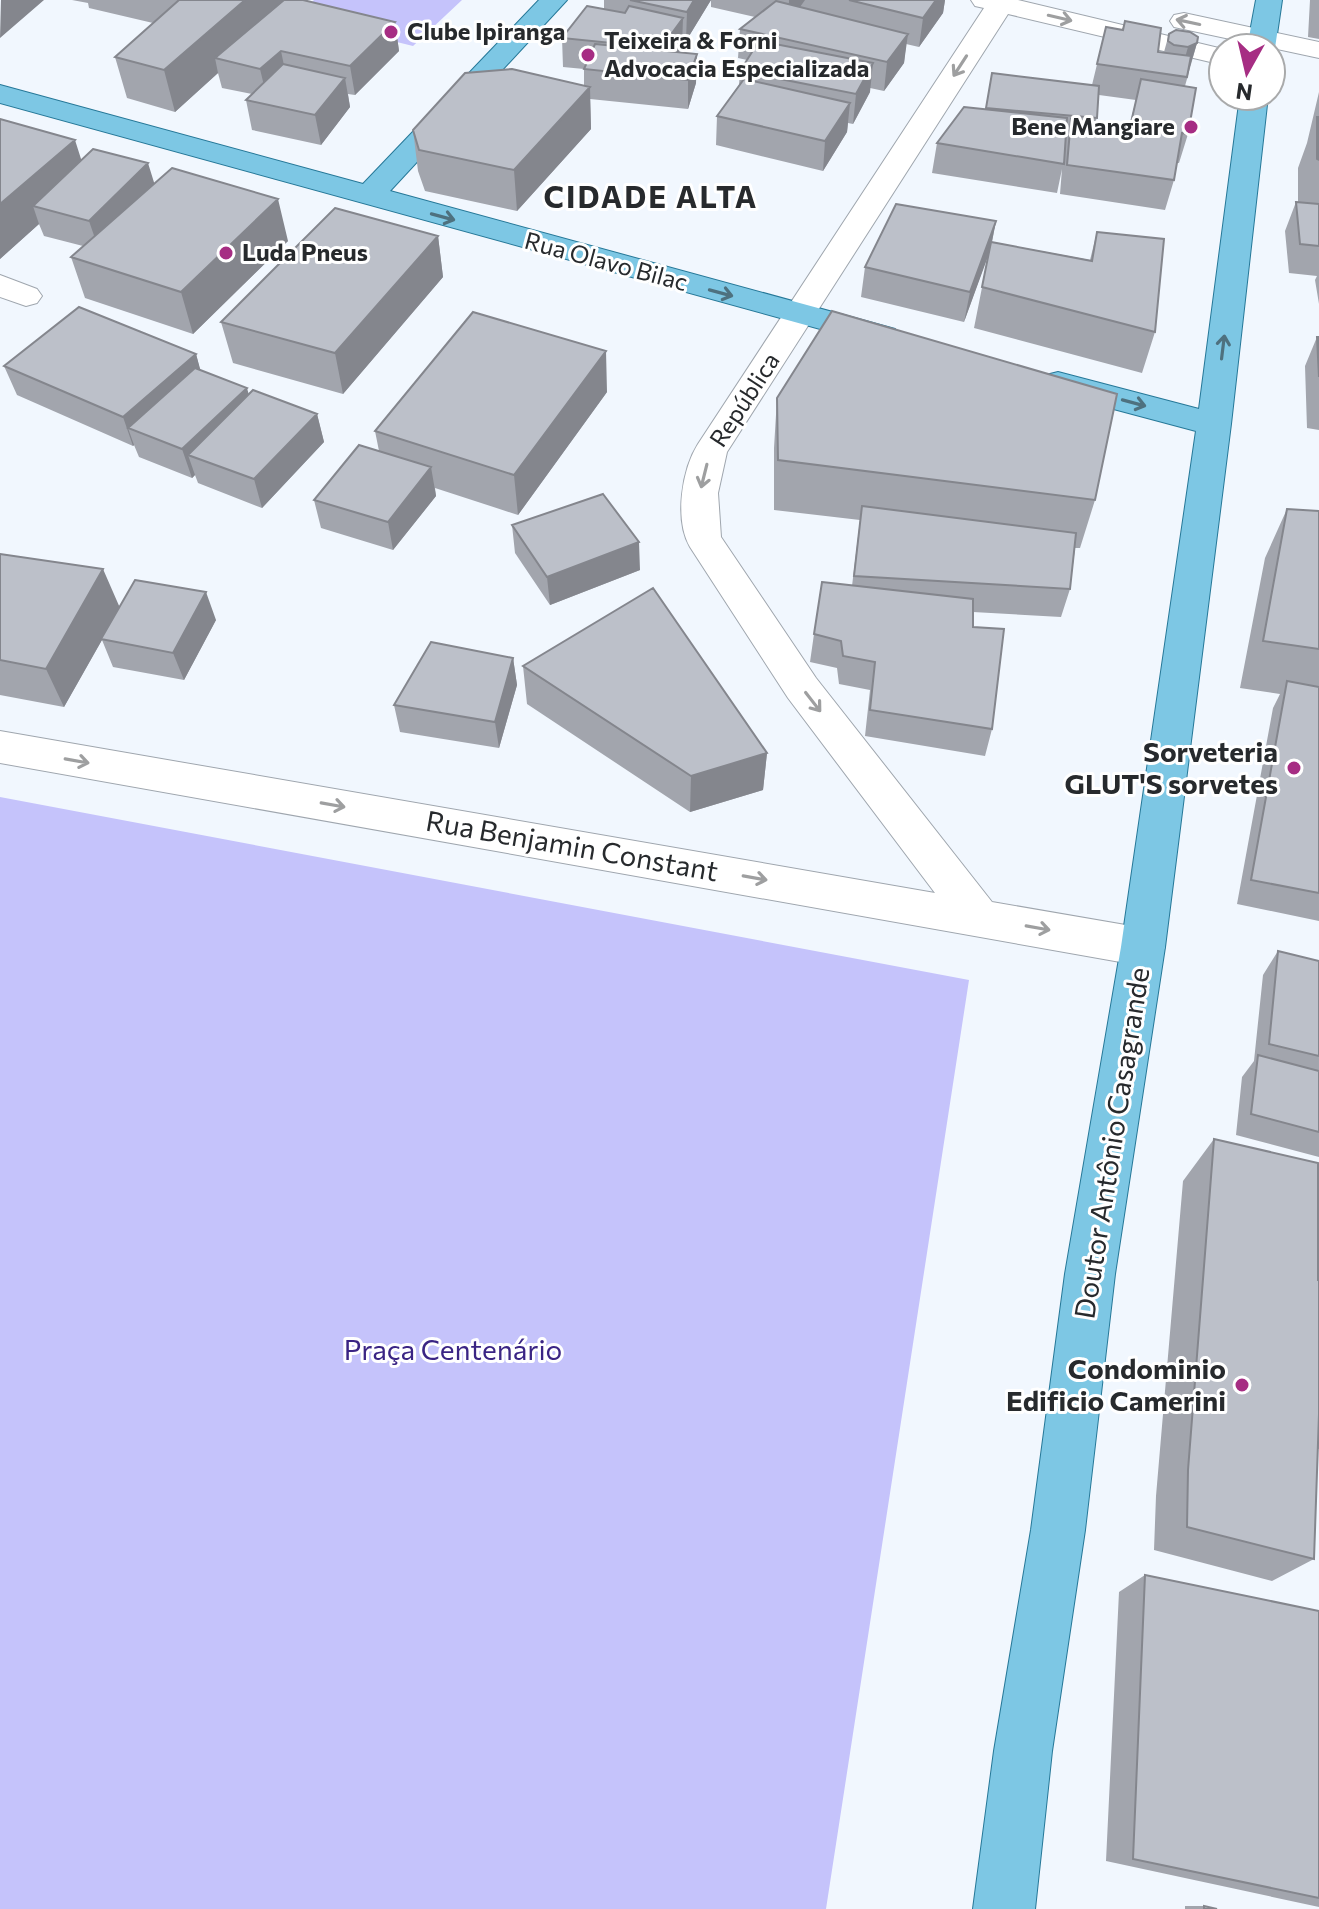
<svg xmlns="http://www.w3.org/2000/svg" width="1319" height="1909" font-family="Commissioner,sans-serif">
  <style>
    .green { fill: #c5c3fb }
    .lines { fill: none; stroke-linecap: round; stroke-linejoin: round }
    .minor-casing { stroke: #9fa6ae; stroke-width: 2 }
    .major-casing { stroke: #267898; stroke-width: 2 }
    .minor { fill: #fff; fill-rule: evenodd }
    .major { fill: #7dc7e4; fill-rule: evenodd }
    .wall { fill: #a2a5ad; fill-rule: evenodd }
    .shaded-wall { fill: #84868d }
    .building { fill: #bcc0c9; stroke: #84868d; stroke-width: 2 }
    .oneway { stroke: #9e9fa0 }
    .oneway2 { stroke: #4e717f }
    .poi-dot { fill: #a62d83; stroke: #fff; stroke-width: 3 }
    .labels { text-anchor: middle; stroke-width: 6; stroke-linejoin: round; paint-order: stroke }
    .far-poi-label { font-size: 24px; font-weight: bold; fill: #272a2d; stroke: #fff; text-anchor: start }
    .far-street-label { font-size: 24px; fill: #272a2d; stroke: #fff }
    .poi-label { font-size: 28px; font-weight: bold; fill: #272a2d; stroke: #fff; text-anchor: end }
    .street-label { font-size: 28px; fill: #272a2d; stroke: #fff }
    .park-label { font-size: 28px; fill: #3a2484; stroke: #fff }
    .far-district-label { font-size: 30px; font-weight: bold; letter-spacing: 2px; fill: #272a2d; stroke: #fff }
  </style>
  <rect width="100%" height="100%" fill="#f1f7fe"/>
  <path class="green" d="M314,0h148l-49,46 -117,-29z
    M0,797l969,183 -143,929h-826z"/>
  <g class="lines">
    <defs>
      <path id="minor" d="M971,0h47l205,49v16l-215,-51 -281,438 -9,41 3,44 95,141 176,224 151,26 16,6 6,13 -6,13 -16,6 -1143,-203v-32l935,162 -147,-195 -98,-151c-16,-27 -8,-78 8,-103l286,-436 -9,-2z
        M1184,13l135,29v16l-145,-31 -4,-6 4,-6z
        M0,275l37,14 5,7 -5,7 -11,3 -26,-9z"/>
      <path id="major" d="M539,0h28l-177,191 505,138 4,7 -4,7 -12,3 -12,-3 -871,-240v-18l363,99z
        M1256,0h26l-7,48 -4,6v-6h-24z
        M1240,96h28l-37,328 -66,523 -50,327 -30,256 -33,221 -17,158h-62l21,-158 37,-221 34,-256 56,-327 75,-516 -150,-40 -5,-8 5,-8 12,-3 141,37z"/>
    </defs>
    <use href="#minor" class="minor-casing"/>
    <use href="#major" class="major-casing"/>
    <use href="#minor" class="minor"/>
    <use href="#major" class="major"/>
  </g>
  <path class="wall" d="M72,0h231l92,22 4,29 -44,44 -7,-1 2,13 -29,38 -69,-15 -6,-30 6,-6 -30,-6 -4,-15 -43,39 -48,-14 -12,-41 38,-34 -64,-15 -1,-5z
    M604,0h107l-25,41 -3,-1 -1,7 -3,5 17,31 -8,26 -98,-10 1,30 -74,82 -92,-20 -7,-20 -5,-41 171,-44v-17l-21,-2 -1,-29 42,-29z
    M711,0h234l-2,13 -24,34 -13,-3 -2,19 -20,28 -14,-3v4l-17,32 -5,-1 -1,9 -24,39 -107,-26 1,-29 22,-31 1,-14 7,-11 -9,-2 2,-29 15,-12 -44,-10z
    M1310,0h9v39l-11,-2z
    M1125,21l33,31h6l5,-18 28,9 -12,43 3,48 -9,29h-2l-3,17 -9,30 -105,-16 2,-25 -5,24 -125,-20 5,-30 49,-34 6,-36 100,12 14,-58 16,3zM1099,95l37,5 -7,27 -33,-5z
    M1319,92v212l-4,-24 2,-4 -28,-3 -4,-42 11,-29h2v-34l9,-25z
    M0,119l81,41 73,23 134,58 -95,93 -108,-36 -14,-41 12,-11 -39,-10 -5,-12 -39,35z
    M996,221l-4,21 98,18 7,-28 58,100 -13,41 -168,-45 15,-76 -25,70 -103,-25 4,-30z
    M438,236l5,41 -100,117 -110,-31 -12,-41z
    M1317,337h2v93l-12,-2 -2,-62z
    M196,354l4,16 49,25 68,19 7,28 -62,66 -64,-25 -3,-8 -3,3 -53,-21 -5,-12 -1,1 -116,-51 -13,-29z
    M607,392l-89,123 -83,-27 1,8 -43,54 -72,-22 -7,-28 65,-49 -4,-20z
    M777,398l318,102 -15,48h-5l-5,41 -9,28 -88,-5v15l19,102 -7,27 -120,-20 5,-46 -31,-6 -2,-16 -27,-6 4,-28 38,-48 8,-66 -86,-10v-62z
    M1287,509l32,2v410l-82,-17 36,-196 7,-14 -40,-6 25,-130z
    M512,525l128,45 -90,35 -35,-52z
    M0,554l120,54 96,12 -32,60 -71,-13 -11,-27 -38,67 -64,-12z
    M513,658l4,27 -18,63 -99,-16 -6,-27z
    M523,666l244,87 -4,37 -73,22 -163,-108z
    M1278,951l41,10v196l-83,-22 6,-58 12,-16 9,-86z
    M1214,1139l105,141v169h-2l-3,110 -42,22 -118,-31 2,-54 27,-315z
    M1145,1575l174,36v296l-213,-46 13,-269z
    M1185,1906h19l13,3h-32z"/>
  <path class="shaded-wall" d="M1,0h43l-44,38z
    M245,0h54l-84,58 3,15 -43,39 -11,-42z
    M694,0h17l-25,41 1,-29z
    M789,0h16l-17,24z
    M936,0h9l-2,13 -24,34 4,-29z
    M683,18l-1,29 -21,30v-29z
    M395,22l4,29 -44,44 -5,-29z
    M908,34l-4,29 -20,28 3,-29z
    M1197,43l-9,30 -8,3 8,-29z
    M281,51l6,29 -20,18 -7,-29z
    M697,54l-1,29 -8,26v-29z
    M873,63l-3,29 -17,32 3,-30z
    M345,78l5,29 -29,38 -6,-30z
    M590,87l1,42 -74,82 -3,-41z
    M850,103l-3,29 -24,39 2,-30z
    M75,140l13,41 -55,25 6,18 -39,35v-55z
    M148,163l9,29 -58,58 -10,-29z
    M278,199l10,42 -95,93 -12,-42z
    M996,221l-6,30 -26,71 6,-30z
    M438,236l5,41 -100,117 -8,-41z
    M606,351l1,41 -89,123 -4,-40z
    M196,354l8,29 -76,45 6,17 -1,1 -10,-29z
    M247,388l8,29 -67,38 7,20 -3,3 -10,-29z
    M317,414l7,28 -62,66 -8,-29z
    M431,467l5,29 -43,54 -5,-28z
    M639,542l1,28 -90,35 -3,-28z
    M103,569l17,39 -56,99 -18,-38z
    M206,592l10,28 -32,60 -11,-27z
    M513,658l4,27 -18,63 -4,-26z
    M767,753l-4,37 -73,22 1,-36z"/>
  <path class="building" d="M179,0h66l-81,70 -49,-13z
    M284,0h19l92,22 -45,44 -69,-15 -21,18 -45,-11z
    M630,0h64l-7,12z
    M849,0h87l-13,18z
    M776,1l132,33 -21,28 -147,-33z
    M587,6l38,7 4,-7 54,12 -22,30 -99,-10z
    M1125,21l36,7 -3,24 33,4 -4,21 -90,-13 9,-37 17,3z
    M1176,30l14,2 8,5 -1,6 -9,4 -14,-2 -6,-4 1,-7z
    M759,41l114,22 -17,31 -116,-23z
    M595,44l102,10 -9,26 -104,-11z
    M283,64l62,14 -30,37 -69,-15z
    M512,69l78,18 -76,83 -95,-20 -6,-20 52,-57z
    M992,73l107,13 -2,32 -111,-10z
    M744,79l106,24 -25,38 -108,-25z
    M1141,79l55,9 -8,46 -6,-1 -8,47 -107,-15 4,-46 59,8z
    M964,107l103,11 -3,46 -127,-21z
    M1317,117h2v43l-2,-1z
    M0,119l75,21 -75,64z
    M93,149l55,14 -59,58 -56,-15z
    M172,168l106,31 -97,93 -110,-35z
    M1296,202l23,2v42l-19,-2z
    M896,204l100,17 -26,71 -105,-25z
    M335,208l103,28 -103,117 -114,-31z
    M1097,232l67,7 -9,93 -173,-45 9,-45 101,19z
    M79,307l117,47 -73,63 -119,-51z
    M832,311l285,83 -22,106 -317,-40 -1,-62z
    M473,312l133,39 -92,124 -139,-44z
    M1317,337h2v40z
    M195,368l52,20 -65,61 -54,-21z
    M253,390l64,24 -63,65 -66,-24z
    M359,445l72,22 -43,55 -74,-22z
    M603,494l36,48 -92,35 -35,-52z
    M862,506l214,27 -6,56 -216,-13z
    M1287,509l32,2v138l-56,-8z
    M0,554l103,15 -57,100 -46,-9z
    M135,580l71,12 -33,61 -72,-14z
    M822,582l151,17v28l31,2 -12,100 -122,-19 5,-48 -32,-6 -2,-15 -27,-7z
    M653,588l114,165 -76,23 -168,-110z
    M431,642l82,16 -18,64 -101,-17z
    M1287,681l32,6v206l-68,-13z
    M1278,951l41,10v95l-50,-12z
    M1258,1055l61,16v61l-68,-18z
    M1214,1139l104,24v117h1v134l-5,145 -127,-32 1,-57z
    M1145,1575l174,36v287l-186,-39z
    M1204,1906l13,3h-13z"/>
  <defs><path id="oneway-shaft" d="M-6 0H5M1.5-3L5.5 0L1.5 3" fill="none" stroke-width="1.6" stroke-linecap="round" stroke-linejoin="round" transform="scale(2)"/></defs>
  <g class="oneway">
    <use href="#oneway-shaft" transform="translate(1060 18) rotate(13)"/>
    <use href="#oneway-shaft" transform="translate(1188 22) rotate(-168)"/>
    <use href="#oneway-shaft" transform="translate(960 66) rotate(123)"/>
    <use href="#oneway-shaft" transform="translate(704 476) rotate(104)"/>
    <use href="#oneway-shaft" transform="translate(813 702) rotate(52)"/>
    <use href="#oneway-shaft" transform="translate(77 761) rotate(10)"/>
    <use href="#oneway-shaft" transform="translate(333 805) rotate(10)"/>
    <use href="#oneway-shaft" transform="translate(755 878) rotate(10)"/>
    <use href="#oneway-shaft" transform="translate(1038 928) rotate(10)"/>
  </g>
  <g class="oneway2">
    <use href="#oneway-shaft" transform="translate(443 217) rotate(15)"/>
    <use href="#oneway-shaft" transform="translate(721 293) rotate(15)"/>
    <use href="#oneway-shaft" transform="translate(1223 347) rotate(-83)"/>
    <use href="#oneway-shaft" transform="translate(1134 403) rotate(15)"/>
  </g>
  <g class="poi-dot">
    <circle cx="391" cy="32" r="8"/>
    <circle cx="588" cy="55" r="8"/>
    <circle cx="1191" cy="127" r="8"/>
    <circle cx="226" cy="253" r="8"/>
    <circle cx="1294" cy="768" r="8"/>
    <circle cx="1242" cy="1385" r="8"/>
  </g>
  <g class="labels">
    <g class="far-poi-label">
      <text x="407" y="40">Clube Ipiranga</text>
      <text x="604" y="49">Teixeira &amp; Forni<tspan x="604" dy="28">Advocacia Especializada</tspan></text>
      <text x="1175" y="135" text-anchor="end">Bene Mangiare</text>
      <text x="242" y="261">Luda Pneus</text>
    </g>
    <g class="far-street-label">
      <text transform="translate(606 262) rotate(15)" y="8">Rua Olavo Bilac</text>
      <text transform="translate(745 400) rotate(-57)" y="8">República</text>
    </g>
    <g class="poi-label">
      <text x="1278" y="762">Sorveteria<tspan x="1278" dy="32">GLUT'S sorvetes</tspan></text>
      <text x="1226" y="1379">Condominio<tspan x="1226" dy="32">Edificio Camerini</tspan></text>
    </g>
    <g class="street-label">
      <text transform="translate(572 846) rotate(10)" y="10">Rua Benjamin Constant</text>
      <text transform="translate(1112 1143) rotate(-81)" y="10">Doutor Antônio Casagrande</text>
    </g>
    <g class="park-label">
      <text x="453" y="1360">Praça Centenário</text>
    </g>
    <g class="far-district-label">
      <text x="651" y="208">CIDADE ALTA</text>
    </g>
  </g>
  <g transform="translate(1247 72) rotate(188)"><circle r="38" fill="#ffffff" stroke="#a9aaab" stroke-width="2"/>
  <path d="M0-6L14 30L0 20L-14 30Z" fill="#a62d83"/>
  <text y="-12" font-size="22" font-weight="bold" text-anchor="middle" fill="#272a2d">N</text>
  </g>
</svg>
